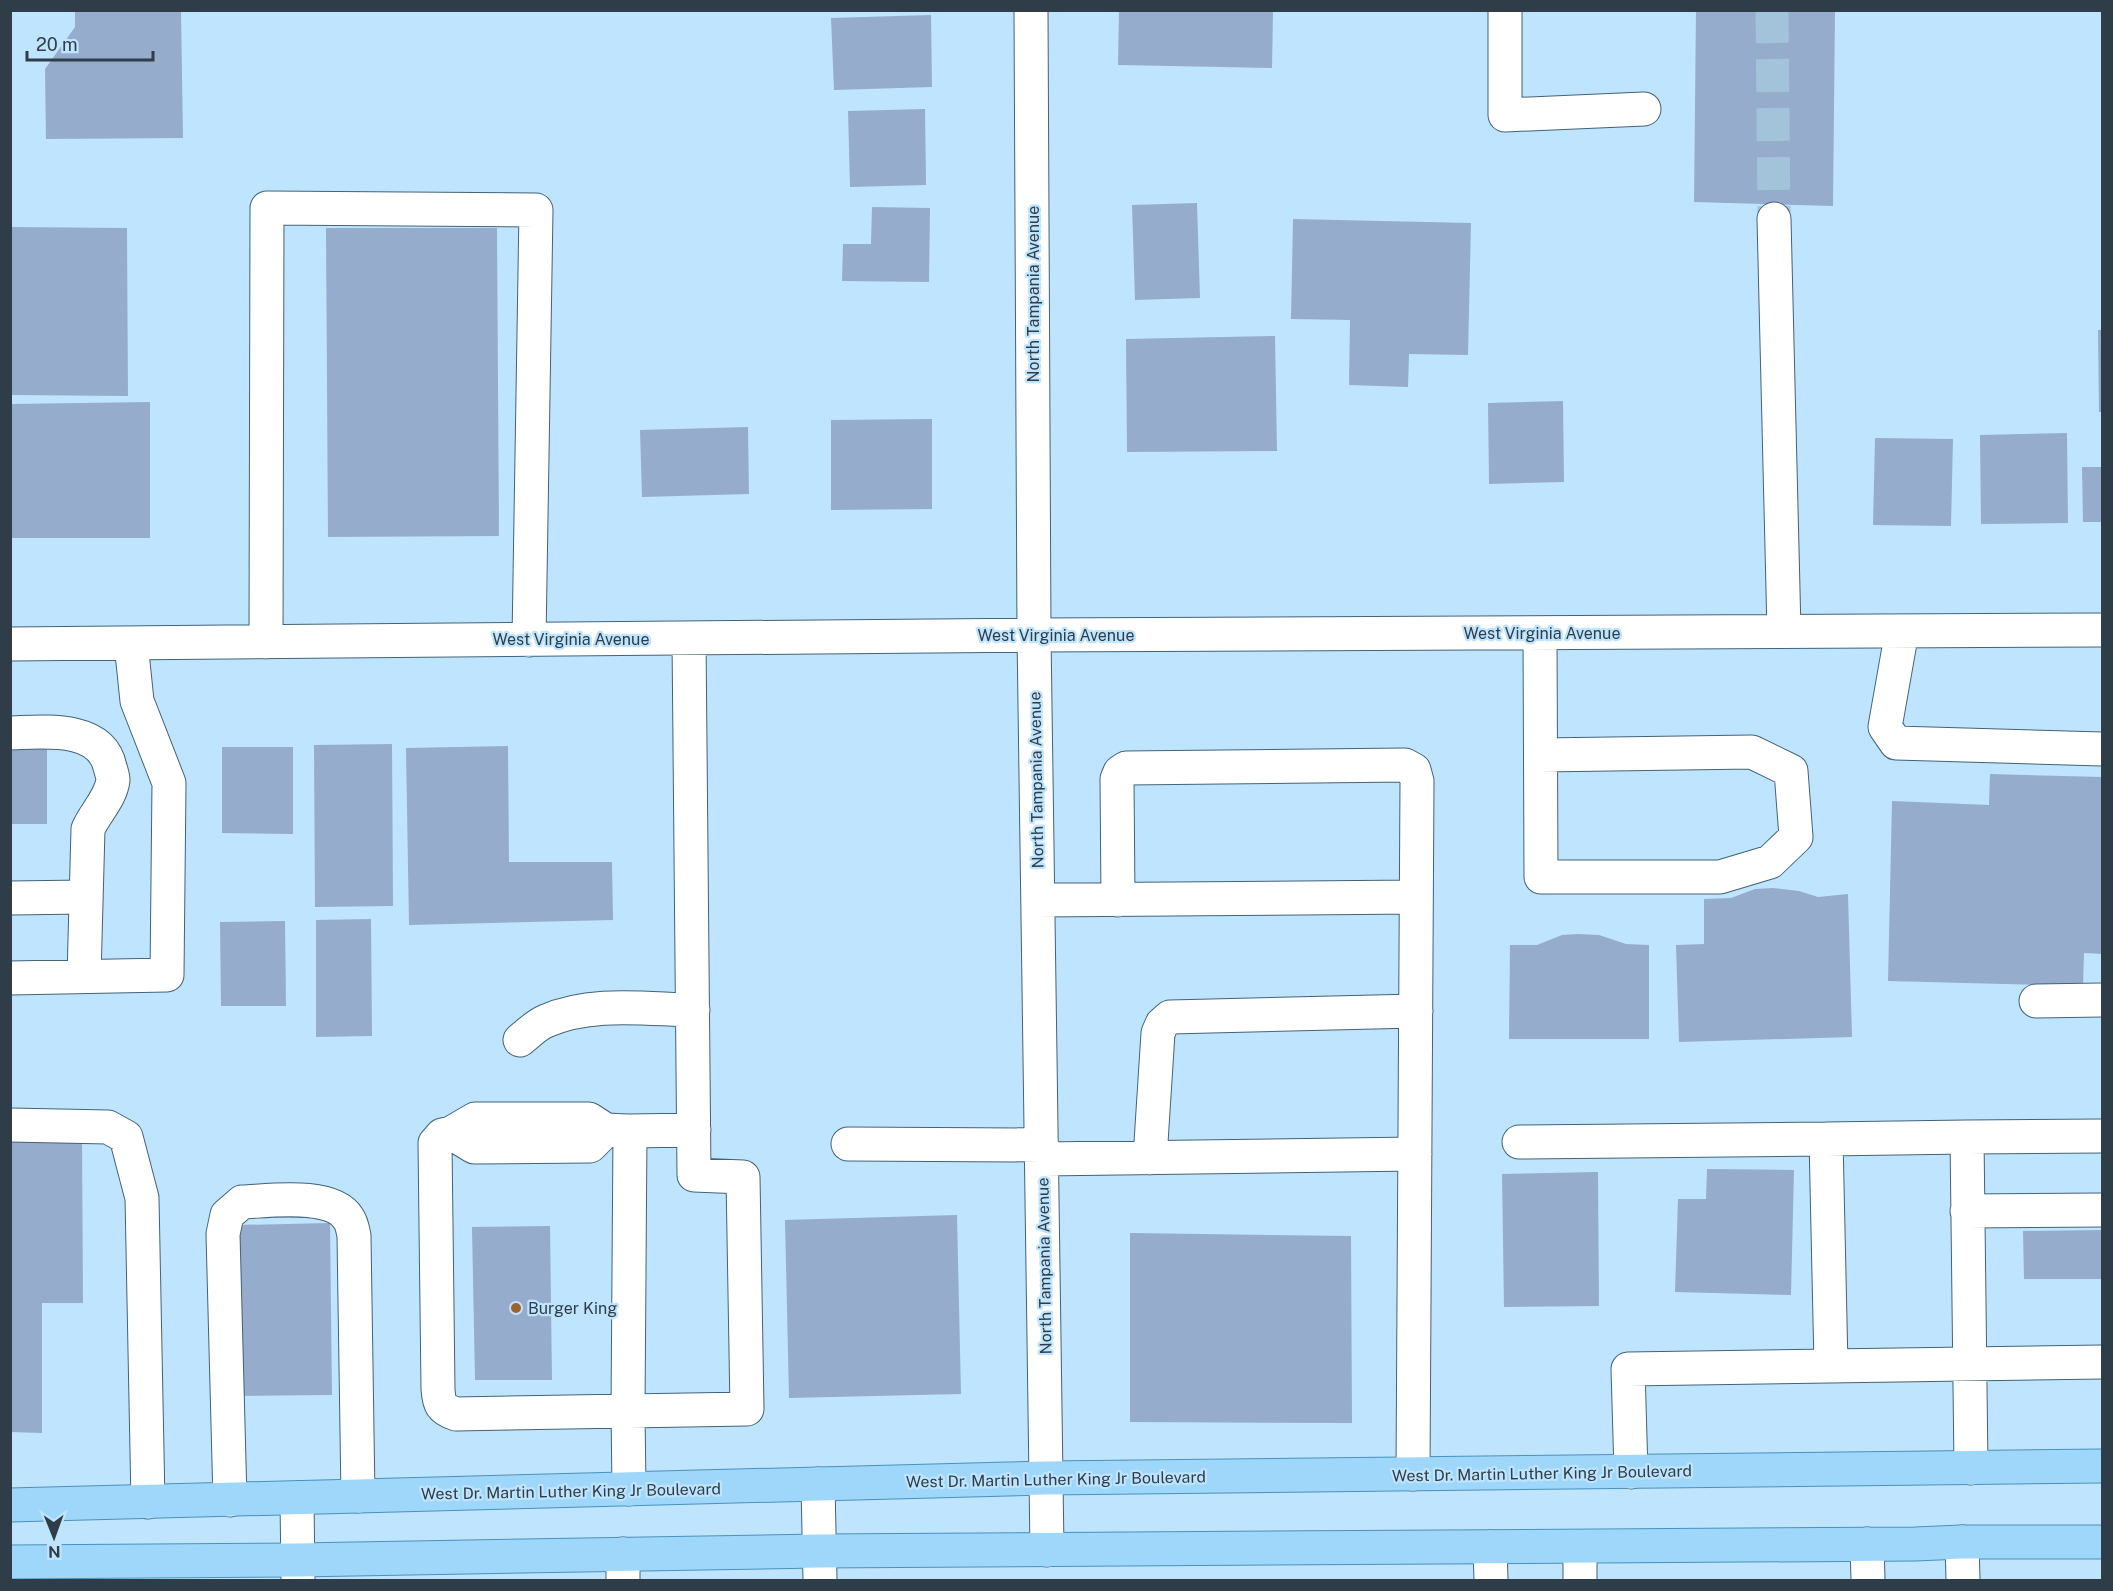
<svg xmlns="http://www.w3.org/2000/svg" width="2113" height="1591" font-family="'Public Sans',sans-serif">
  <style>
    .building { fill: #96accc }
    .lines { fill: none; stroke-linecap: round; stroke-linejoin: round }
    .minor-tunnel { stroke: #a2c3d9; stroke-width: 33; stroke-dasharray: 33 16; stroke-linecap: butt }
    .minor-casing { stroke: #426379; stroke-width: 35 }
    .major-casing { stroke: #4d90b9; stroke-width: 35 }
    .minor { stroke: #fff; stroke-width: 33 }
    .major { stroke: #9ed7fa; stroke-width: 33 }
    .poi-dot { fill: #a06029; stroke: #bfe4fe; stroke-width: 2 }
    .labels { text-anchor: middle; stroke-width: 4.5; stroke-linejoin: round; paint-order: stroke }
    .street-label { font-size: 16px; fill: #2e3d47; stroke: #bfe4fe }
    .poi-label { font-size: 16px; fill: #2e3d47; stroke: #bfe4fe; text-anchor: start }
  </style>
  <rect width="100%" height="100%" fill="#bfe4fe"/>
  <path class="building" d="M75,10h106l2,128 -137,1 -1,-70 30,-42z
    M1119,10h154l-1,58 -154,-3z
    M1696,10h139l-2,196 -139,-4z
    M931,15l1,72 -98,3 -3,-72z
    M925,109l1,76 -76,2 -2,-76z
    M1197,203l3,95 -65,2 -3,-95z
    M872,207l58,1 -1,74 -87,-1 1,-37h28z
    M1293,219l178,4 -3,132 -59,-1 -1,33 -59,-2 1,-65 -59,-1z
    M10,227l117,1 1,168 -118,-1z
    M326,228h171l2,308 -171,1z
    M2098,330h4v82h-3z
    M1275,336l2,115 -150,1 -1,-113z
    M1563,401l1,81 -75,2 -1,-81z
    M150,402v136h-140v-134z
    M932,419v90l-101,1v-90z
    M748,427l1,67 -107,3 -2,-67z
    M2067,433l1,90 -87,1 -1,-89z
    M1875,438l78,1 -2,87 -78,-1z
    M2082,467h20v55h-19z
    M392,744l1,162 -78,1 -1,-162z
    M10,746h37v78h-37z
    M508,746l1,116h103l1,58 -204,5 -3,-177z
    M222,747h71v87l-71,-1z
    M1990,774l112,3v177l-18,-1 -1,33 -195,-5 4,-180 97,4z
    M1773,888l26,3 19,6 30,-3 4,143 -173,5 -3,-97 28,-1v-45l27,-1 24,-9z
    M371,919l1,117 -56,1v-117z
    M285,921l1,85h-65l-1,-84z
    M1578,934l21,1 27,9 23,1v94h-140l1,-94h27l25,-10z
    M82,1135l1,168h-41v130l-32,-1v-296z
    M1707,1169l87,1 -3,125 -116,-3 3,-93h28z
    M1598,1172l1,134 -95,1 -2,-133z
    M957,1215l4,179 -172,4 -4,-178z
    M330,1223l2,172 -92,1 -3,-171z
    M550,1226l2,154h-77l-3,-153z
    M2102,1230v49h-78l-1,-48z
    M1130,1233l221,3 1,187 -222,-1z"/>
  <g class="lines">
    <path class="minor-tunnel" d="M1772,10l2,209"/>
    <defs>
      <path id="minor" d="M1031,10l3,625 13,915
        M1505,10v105l139,-6
        M1774,219l10,412
        M1902,631l-17,96 11,16 206,6
        M1540,633l1,244h179l50,-15 26,-25 -5,-66 -39,-19 -211,3
        M266,642l1,-434 269,2 -7,430
        M10,644l1024,-9 1068,-5
        M10,733c33,-1 91,-8 100,34 1,4 3,9 3,13 -2,18 -18,33 -25,49l-4,147
        M10,898l75,-1
        M1038,900l378,-3
        M1118,900l-1,-121 3,-7 6,-4 279,-3 9,5 3,11 -4,693
        M10,978l157,-3 2,-192 -32,-82 -6,-58
        M2036,1001l66,-1
        M520,1040c8,-6 16,-15 26,-19 45,-20 99,-12 147,-11
        M10,1125l98,2 18,10 16,61 6,304
        M606,1130l-16,16 -116,1 -23,-14 -9,2 -7,8 3,246c1,15 3,20 18,25l172,-3 2,-280 64,-1
        M451,1133l24,-14h114l17,11 21,1
        M1519,1142l307,-3
        M848,1144l194,1
        M1150,1158l8,-125 4,-9 8,-7 246,-6
        M1043,1159l372,-5
        M1967,1211l135,-1
        M1831,1366l-5,-227 141,-2
        M1971,1468l-4,-331 135,-1
        M1631,1472l-3,-103 474,-7
        M818,1484l2,96
        M629,1489l-1,-78 119,-2 -4,-232 -49,-2 -5,-537
        M297,1498l1,82
        M230,1500l-7,-266 4,-19 15,-13c27,-1 90,-10 106,16 4,5 5,13 6,18l4,260
        M1962,1542l1,38
        M1867,1544l1,36
        M1490,1547l1,33
        M1580,1547v33
        M623,1554v26"/>
      <path id="major" d="M10,1505l1037,-27 1055,-12
        M10,1562l288,-2 521,-9 1096,-7 47,-2h140"/>
    </defs>
    <use href="#minor" class="minor-casing"/>
    <use href="#major" class="major-casing"/>
    <use href="#minor" class="minor"/>
    <use href="#major" class="major"/>
  </g>
  <circle class="poi-dot" cx="516" cy="1308" r="6"/>
  <g class="labels">
    <g class="street-label">
      <text transform="translate(1033 294) rotate(-90)" y="6">North Tampania Avenue</text>
      <text x="1542" y="639">West Virginia Avenue</text>
      <text x="1056" y="641">West Virginia Avenue</text>
      <text x="571" y="645">West Virginia Avenue</text>
      <text transform="translate(1036 780) rotate(-91)" y="6">North Tampania Avenue</text>
      <text transform="translate(1044 1266) rotate(-91)" y="6">North Tampania Avenue</text>
      <text transform="translate(1542 1473) rotate(-1)" y="6">West Dr. Martin Luther King Jr Boulevard</text>
      <text transform="translate(1056 1479) rotate(-1)" y="6">West Dr. Martin Luther King Jr Boulevard</text>
      <text transform="translate(571 1491) rotate(-1)" y="6">West Dr. Martin Luther King Jr Boulevard</text>
    </g>
    <g class="poi-label">
      <text x="528" y="1314">Burger King</text>
    </g>
  </g>
  <rect width="2113" height="1591" fill="none" stroke="#2e3d47" stroke-width="24"/>
  <g transform="translate(54 1537) rotate(179)" stroke="#bfe4fe" stroke-width="4.5" paint-order="stroke">
  <path d="M0-4.5L10 22L0 15L-10 22Z" fill="#2e3d47"/>
  <text y="-9" font-size="16" font-weight="bold" text-anchor="middle" fill="#2e3d47">N</text>
  </g>
  <path d="M27 51v9h126v-9" fill="none" stroke="#2e3d47" stroke-width="3"/>
  <text x="36" y="51" font-size="18" fill="#2e3d47" stroke="#bfe4fe" stroke-width="4.5" paint-order="stroke">20 m</text>
</svg>
